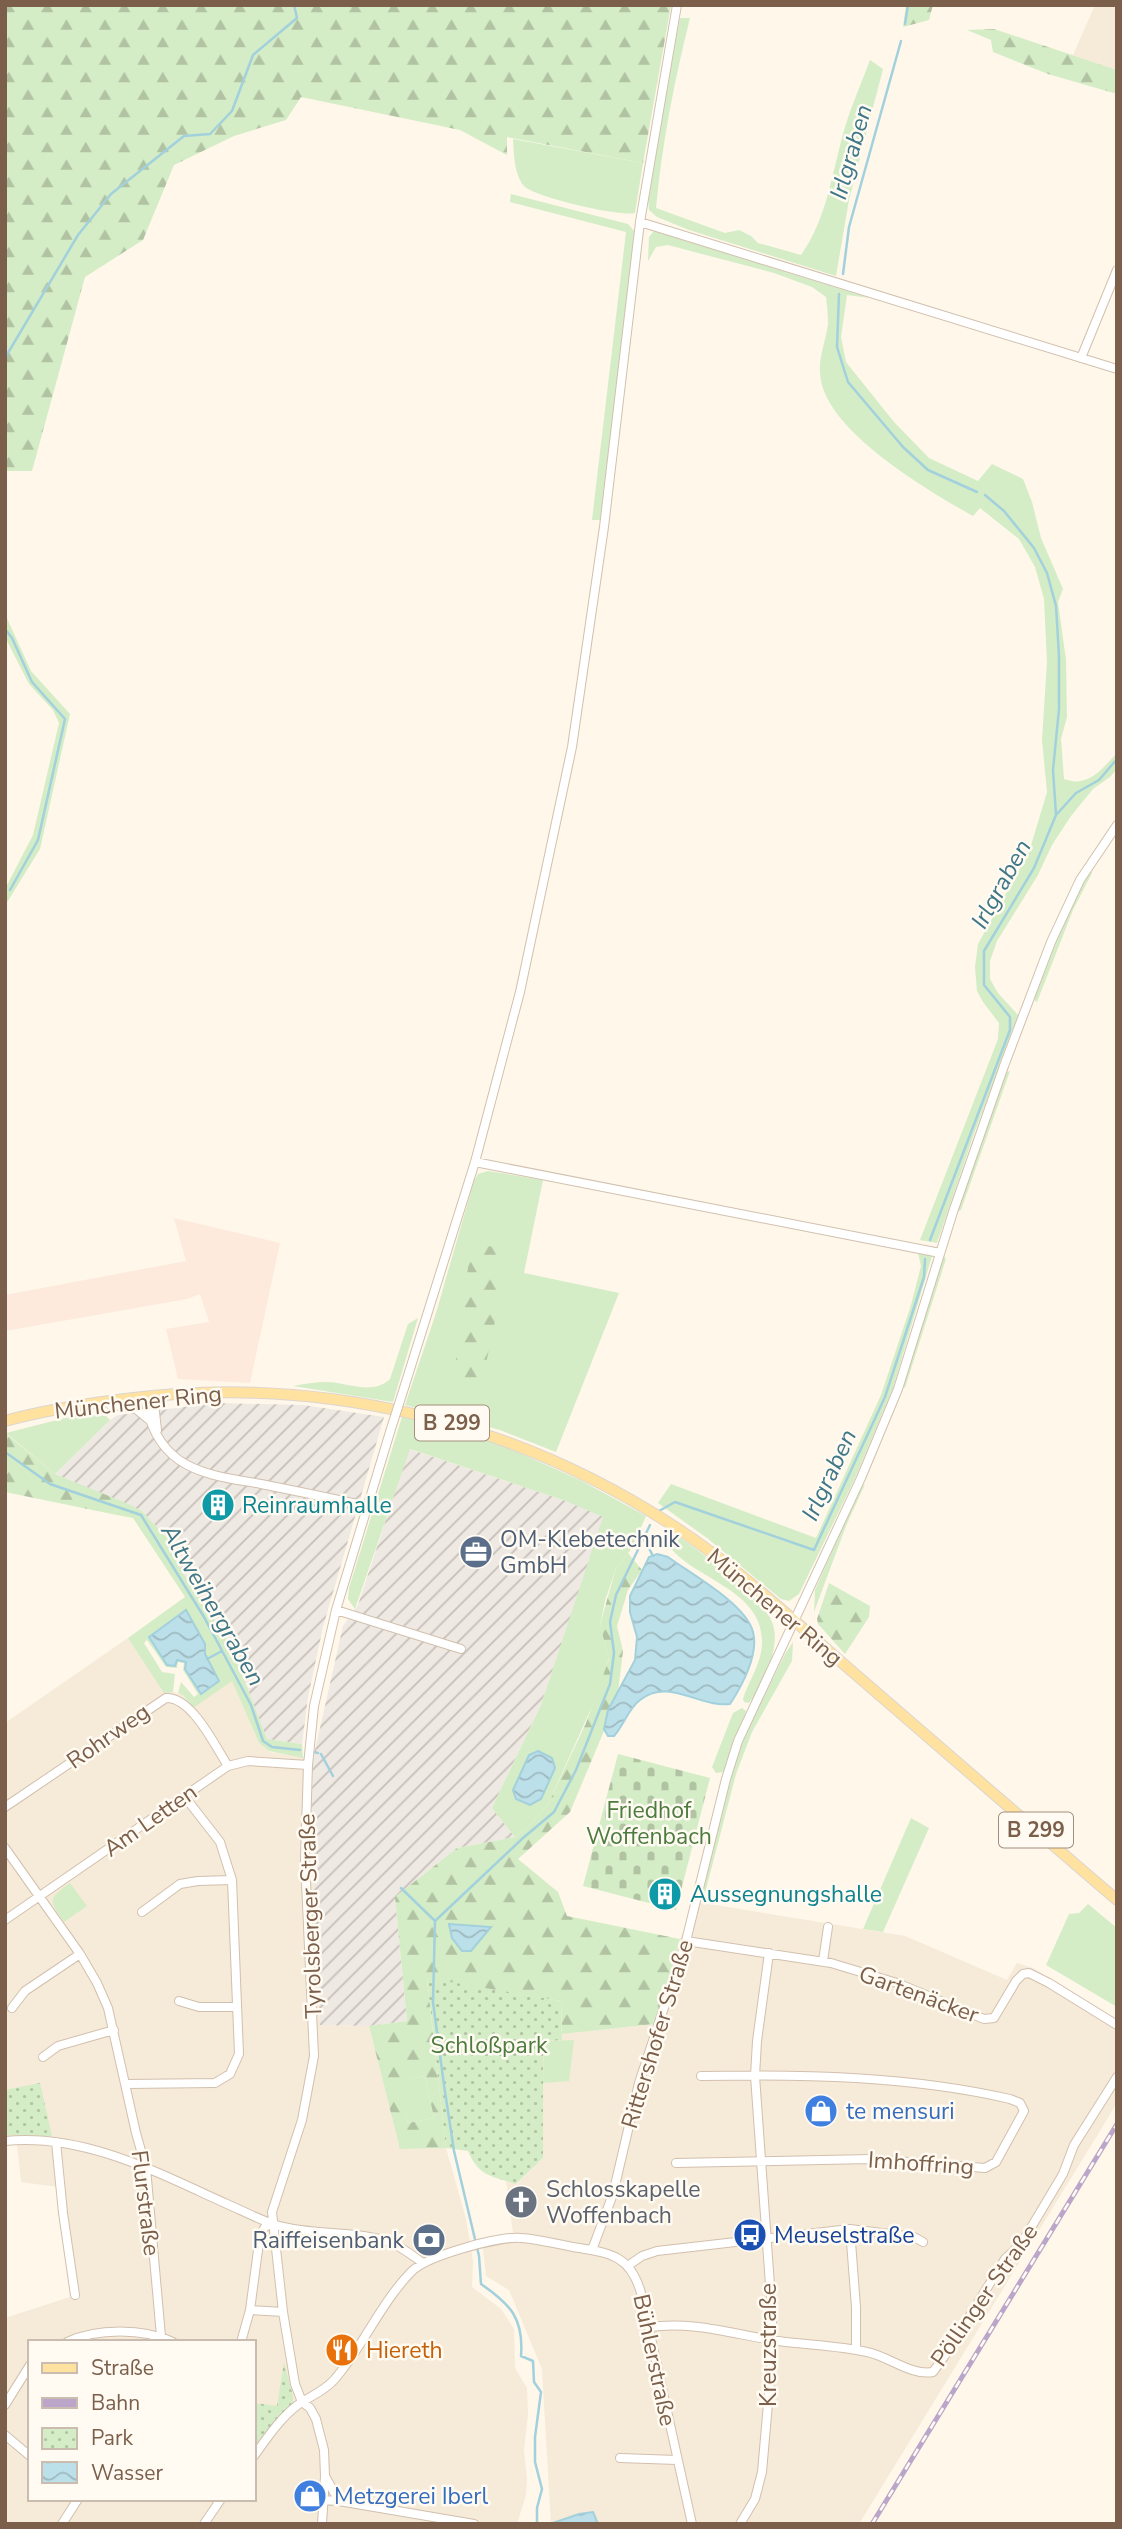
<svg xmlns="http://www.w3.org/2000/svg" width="1122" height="2529" font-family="'Nunito Sans',sans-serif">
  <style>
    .residential { fill: #f6ead8; fill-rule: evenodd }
    .commercial { fill: #fee9dd }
    .industrial { fill: url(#industrial-furrows) }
    .green { fill: #d4edc6 }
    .forest { fill: url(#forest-firs); fill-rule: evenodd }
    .cemetery { fill: url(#cemetery-stones) }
    .park { fill: url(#park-dots) }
    .water { fill: url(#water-waves); stroke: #a2d0dc; stroke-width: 2 }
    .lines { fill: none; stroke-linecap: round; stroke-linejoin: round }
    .stream { stroke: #a2d0dc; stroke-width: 2.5 }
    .minor-casing { stroke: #d2c0ae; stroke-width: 10 }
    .major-casing { stroke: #ddd5d0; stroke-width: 12 }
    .minor { stroke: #fff; stroke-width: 8 }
    .major { stroke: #ffe1a0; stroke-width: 10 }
    .rail-casing { stroke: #bba6ca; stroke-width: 5 }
    .rail { stroke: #fffbf2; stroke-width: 2.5; stroke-dasharray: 8; stroke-linecap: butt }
    .minor-bridge-casing { stroke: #d2c0ae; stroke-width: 10; stroke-linecap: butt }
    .minor-bridge { stroke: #fff; stroke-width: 8 }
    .labels { text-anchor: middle; stroke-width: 5; stroke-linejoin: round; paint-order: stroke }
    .shield { fill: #fffbf2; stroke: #a38e7d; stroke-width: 2 }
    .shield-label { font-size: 21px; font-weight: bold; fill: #7b5f4b }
    .street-label { font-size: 23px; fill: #7b5f4b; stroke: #fffbf2 }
    .culture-label { font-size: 23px; fill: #0d838f; stroke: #fffbf2; text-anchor: start }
    .service-label { font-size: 23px; fill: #4e5e75; stroke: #fffbf2; text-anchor: start }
    .park-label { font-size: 23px; fill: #4d7b3f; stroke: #fffbf2 }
    .shop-label { font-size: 23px; fill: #366cbe; stroke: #fffbf2; text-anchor: start }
    .worship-label { font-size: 23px; fill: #5b616d; stroke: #fffbf2; text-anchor: start }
    .transit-label { font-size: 23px; fill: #164399; stroke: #fffbf2; text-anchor: start }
    .food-label { font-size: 23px; fill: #c56008; stroke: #fffbf2; text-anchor: start }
    .water-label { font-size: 24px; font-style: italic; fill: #3f7788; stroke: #fffbf2 }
  </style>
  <defs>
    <pattern id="industrial-furrows" width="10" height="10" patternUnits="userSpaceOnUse" patternTransform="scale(1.75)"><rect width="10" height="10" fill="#efe9e3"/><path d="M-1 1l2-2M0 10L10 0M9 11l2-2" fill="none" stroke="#c7c0ba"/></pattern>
    <pattern id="forest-firs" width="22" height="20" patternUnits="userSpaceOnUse" patternTransform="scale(1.75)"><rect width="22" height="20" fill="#d4edc6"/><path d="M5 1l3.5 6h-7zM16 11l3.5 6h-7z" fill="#b1c3a3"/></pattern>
    <pattern id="cemetery-stones" width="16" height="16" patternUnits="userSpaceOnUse" patternTransform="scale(1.75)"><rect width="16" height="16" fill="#d4edc6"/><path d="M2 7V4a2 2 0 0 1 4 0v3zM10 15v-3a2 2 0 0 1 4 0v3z" fill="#b1c3a3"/></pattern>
    <pattern id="park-dots" width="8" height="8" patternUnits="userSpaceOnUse" patternTransform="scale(1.75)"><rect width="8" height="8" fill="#d4edc6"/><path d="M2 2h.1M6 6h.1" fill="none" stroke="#b1c3a3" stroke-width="1.8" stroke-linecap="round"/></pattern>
    <pattern id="water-waves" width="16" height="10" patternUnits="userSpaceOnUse" patternTransform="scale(1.75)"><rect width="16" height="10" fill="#bce0e9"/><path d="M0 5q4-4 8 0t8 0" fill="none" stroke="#9eb9bf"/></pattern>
  </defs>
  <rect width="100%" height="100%" fill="#fef7ea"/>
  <path class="residential" d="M1095,5h22v65l-44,-15z
    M128,1638l36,54 3,-2 16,5 10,12 39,-27 27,63 11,9 43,7 -2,63 9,203 49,1 31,123 46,-1 20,71 7,42 -1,26 29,22 13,20 1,39 12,20 1,26 -4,36 3,29 -1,16 -9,29h-512v-206l65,-21 -12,-110 -37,-5 -4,-39 -12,2v-422zM30,2342h224v157h-224z
    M697,1902l208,34 102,44 10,-17 16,5 84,52v83l-258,421h-261l-5,-12 -14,2 -28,10 -9,-155 -33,-79 -23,-14 -3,-28 31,-8 -8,-59 11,3 26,-26v-111l5,-6 14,-1v-6l93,-10 25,-85z"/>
  <path class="commercial" d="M174,1218l106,25 -30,140 -72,-4 -12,-50 43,-7 -9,-28 -13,5 -182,32v-36l181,-34z"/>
  <path class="industrial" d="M216,1403l87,2 81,12 -61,210 -15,70 -6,47 -35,-5 -37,-96 -52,-78 -8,-24 -28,-30 -87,-37 55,-54 8,-5z
    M409,1449l154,51 41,17 -63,188 -49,103 23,29 -58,11 -62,49 12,124 -38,5 -49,-1 -9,-203 2,-63 30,-133 15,-21z"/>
  <path class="green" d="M680,18h10c-16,64 -28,126 -34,190l69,25 14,-3 12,6 7,7 43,12c27,-38 31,-84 44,-128 7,-23 17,-45 25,-67l13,9 -34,131 -13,76 -147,-46 -32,-13 -8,-7 -1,-12 19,-112z
    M513,139l130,24 -8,50c-15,4 -101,-16 -111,-27 -10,-12 -10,-32 -11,-47z
    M511,194l117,30 6,7 -4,50 -30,239h-8l34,-288 -116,-30z
    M654,231l216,67 -23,-3 -6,42 5,25 48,60 35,36 49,23 14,-17 31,15 9,23 9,36 22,51 -5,13 8,58 1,57 -6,22 3,40c24,9 37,-9 53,-26v16l-7,8 -17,12 -22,27 -19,29 -14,30 -41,66 -7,20v18l8,14 21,23 -44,115 -38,112 -17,-3 78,-201 1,-16 -16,-21 -6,-11 -2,-24 3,-23 51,-92 18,-60 -5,-52 5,-78 -3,-63 -9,-32 -16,-28 -39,-31 -7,8c-44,-25 -152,-87 -153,-144 -1,-16 6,-32 8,-48 0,-9 -1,-18 -2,-27l-14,-10 -38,-14 -106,-28 -12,2 -8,14 1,-24z
    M5,614l26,57 39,43 -30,135 -34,55 -1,-15 28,-54 26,-112 -6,-13 -24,-26 -24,-47z
    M1091,871l1,2 -19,37 -36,92 -3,-2 35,-91z
    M1010,1071l-49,139 -2,1 -2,-1 50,-138z
    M488,1171l55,9 -19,93 95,20 -63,159 -56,-22 -95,-25 31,-92 38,-132 4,-7z
    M918,1253l14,3 -39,132 -37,88 -57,118 -10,7 -8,-2 -74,-61 -49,-35 13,-19 145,54 65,-143 30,-90 10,-39z
    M943,1255l3,4 -41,129 -2,-1z
    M418,1318l-25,84 -100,-16c11,-2 22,-4 33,-4 21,0 46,14 64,-3l18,-55z
    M91,1415l15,1 4,4 -55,54 -49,-41 59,-15z
    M402,1417l89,23 89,40 66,36 -14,32 -16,20 -11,33 -5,24 9,33 -10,33 -51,113 -19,22 -14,11 -23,-29 49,-103 62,-188 -40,-17 -153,-51 -55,160 -7,-10 1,-11z
    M865,1484l-19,42 -32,86 1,-22 45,-102z
    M126,1503l16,8 28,30 8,24 52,78 37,96 35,5 1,14 -34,-7 -10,-8 -27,-62 -39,27 -10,-13 -5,-2 3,-11 13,15 4,-3 -15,-24 1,-7 -6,-1 -1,6 -11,-1 -19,-27 -3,3 18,29 13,2 -2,18 -9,1 -36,-55 57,-41 -52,-79 -21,-4z
    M667,1529c27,18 94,65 105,93 10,24 -9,62 -23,81l-5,-1 -1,-3c6,-19 19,-36 19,-57 1,-57 -82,-65 -97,-104z
    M793,1642l-1,19 -40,71 -16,42 -32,123 -2,-2 30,-123 14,-40 39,-78z
    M742,1708l4,3 -1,3 -21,58 -8,1 -4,-6 21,-54z
    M911,1818l18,10 -46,104 -20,-3z
    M70,1883l17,23 -23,16c-15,-22 -17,-23 6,-39z
    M1088,1904l29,24v79l-71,-42 23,-51 10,-1z
    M574,2040l-5,41 -26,2 1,-39 4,-3z
    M425,2076l9,42 -26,5 -9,-42z"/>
  <path class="forest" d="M5,5h666l-28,158 -136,-26v18l-47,-25 -159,-33 -15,23 -52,16 -60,29 -31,75 -58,37 -53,194h-27z
    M906,5h27l-4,15 -26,7z
    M994,29l123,41v24l-69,-20 -55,-22 -2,-12 -24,-10z
    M471,1245l28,2 -2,65 -16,75 -28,-5z
    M5,1433l50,41 71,29 -14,11 -107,-22z
    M628,1553l14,17 -14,20 -11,36 6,25 -6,49 -47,112 -52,47 40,33 9,24 113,23 -25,85 -93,10 -1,-33 -134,-22 19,169 -46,1 -31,-123 38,-5 -12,-124 62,-49 58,-11 14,-11 19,-22 38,-81 23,-64 -9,-34 16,-57zM425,2076l9,42 -26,5 -8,-42z
    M829,1583l41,23 -1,11 -24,37 -27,-30 -1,-5z"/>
  <path class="cemetery" d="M618,1754l92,24 -34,132 -93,-24z"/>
  <path class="park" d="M427,1978l134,23 1,39 -14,1 -5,6v111l-27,26c-24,-8 -37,-7 -48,-33l-22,-3z
    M40,2083l12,53 -47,-1v-45z
    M284,2362l9,34v7l-39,46v-46l23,3z"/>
  <path class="water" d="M657,1554l11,3c23,17 78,47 85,75 6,22 -11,54 -23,72 -30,4 -62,-27 -90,-4 -12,9 -16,25 -26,36h-6l-4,-7 4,-19 27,-50 2,-23 -7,-25v-16l19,-39z
    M186,1610l19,34v10l14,27 -18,13 -16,-25 1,-7 -9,-2 -2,6 -8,-1 -18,-28z
    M538,1751l14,7 3,10 -14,31 -11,6 -14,-6 -3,-9 16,-35z
    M449,1924l42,3 -20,24h-9l-10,-13z
    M593,2512l5,12h-48l29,-10z"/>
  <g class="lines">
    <path class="stream" d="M905,24l3,-19
      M843,274l6,-47 52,-186
      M839,294l-2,53 11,35 55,65 25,23 49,22
      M5,358l73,-123 33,-41 73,-58 26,-2 22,-23 21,-56 44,-37 -3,-13
      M5,629l7,9 20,44 33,37 -27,121 -28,50
      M1056,815l20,-22 23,-13 18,-21
      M5,898l1,-1
      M930,1240l80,-210v-13l-26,-32v-34l50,-83 22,-53 -3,-45 6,-61v-53l-3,-50 -9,-33 -13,-25 -30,-37 -19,-16
      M5,1452l45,32 91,31 63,102 47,88 12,36 9,6 28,3
      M659,1511l16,-9 139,48 71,-153 39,-120 1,-18
      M643,1537l10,19
      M207,1659l15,-8
      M314,1752l4,1
      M321,1754l12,22
      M401,1888l34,33
      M435,1921l-2,81 11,83 10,66 25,105 2,28c29,20 43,34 40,72l12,5 1,21 7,10 -6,45v25l7,27 -5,19v16
      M435,1921l88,-83 31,-26 22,-42 34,-86 4,-31 -4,-31 6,-27 34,-70"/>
    <defs>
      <path id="minor" d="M640,222l477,147
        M1081,358l36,-88
        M475,1162l465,91
        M405,1385l70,-223 45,-170 52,-245 32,-220 36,-305 37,-217
        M153,1395l4,35
        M145,1396c3,25 13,49 34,64 23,16 55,19 82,24 35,7 70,14 105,22
        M109,1404l27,5 12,10
        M336,1610l125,39
        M5,1807l161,-109c26,-1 49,48 62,68
        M5,1848l75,106 17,29 11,25 28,125 10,35 15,168
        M142,1912l38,-28 18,-3 34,-1
        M5,1920l223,-154 20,-5 60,4
        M686,1941l145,22 66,20 87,36 10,-1 22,-37 7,-7 6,-1 20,10 68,42
        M823,1961l5,-34
        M179,2001l20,6h38
        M12,2008l13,-17 55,-37
        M43,2057l15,-11 56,-16
        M126,2084l89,-1 15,-9 9,-20 -7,-174 -12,-38 -35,-45
        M5,2141c79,-8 153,32 222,63 16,7 33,16 49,21 36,11 84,5 116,18 11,5 21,13 31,20
        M56,2142l7,71 12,82
        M676,2163l195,-4 114,9 11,-6 28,-51 -4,-8 -10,-4c-100,-23 -207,-25 -309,-23
        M850,2229l6,78v43
        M592,2250l21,-56 26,-111 47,-142 40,-162 12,-38 123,-263 37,-89 55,-177 51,-146 47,-124 29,-62 37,-55
        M629,2265l13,-9 15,-5 193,-22 64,8 9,5
        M250,2310l33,2
        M649,2327c43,-6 80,6 122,13 32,5 64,5 96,12 21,4 44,24 66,20l15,-21 57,-92 14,-13 10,-15 34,-57 11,-29 43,-68
        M67,2342c30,-14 76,-14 106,0
        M241,2342l9,-32 10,-75 5,-8 7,-4
        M5,2405l25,-40
        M5,2435l25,21
        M254,2456c13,-18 27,-39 45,-52 12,-8 25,-13 35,-24 29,-33 46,-76 77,-108 15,-16 88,-36 110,-34 17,1 35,6 52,9 36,6 57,7 68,46l51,231
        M620,2458l57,2
        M325,2476l14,25
        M322,2500l17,1 135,23
        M62,2524l16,-25
        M204,2524l17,-25
        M322,2524l3,-48 -1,-26 -8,-31 -6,-11 -8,-6 -7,-18 -12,-72 -11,-100 30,-92 12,-64 -9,-196 3,-95 6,-59 22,-96 54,-178
        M740,2524l15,-25 7,-27 10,-114v-45l-17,-237 2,-35 12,-88"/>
      <path id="major" d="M5,1421c40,-11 79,-17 120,-22 194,-25 387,21 550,128 65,42 121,96 179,146 88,76 175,152 263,227"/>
    </defs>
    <use href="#minor" class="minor-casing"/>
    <use href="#major" class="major-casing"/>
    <use href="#minor" class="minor"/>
    <use href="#major" class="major"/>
    <defs>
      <path id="rail" d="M872,2524l245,-400"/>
    </defs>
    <use href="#rail" class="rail-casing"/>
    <use href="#rail" class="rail"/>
    <defs>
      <path id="minor-bridge" d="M390,1432l15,-47"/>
    </defs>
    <use href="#minor-bridge" class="minor-bridge-casing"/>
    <use href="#minor-bridge" class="minor-bridge"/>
  </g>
  <defs>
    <symbol id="building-disc" viewBox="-11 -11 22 22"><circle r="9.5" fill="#0f9aa8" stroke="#fffbf2"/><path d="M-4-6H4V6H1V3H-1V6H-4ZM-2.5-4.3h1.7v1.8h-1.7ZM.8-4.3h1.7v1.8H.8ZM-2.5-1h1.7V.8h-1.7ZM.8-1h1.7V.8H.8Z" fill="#fff"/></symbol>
    <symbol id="office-disc" viewBox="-11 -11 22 22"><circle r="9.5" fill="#5c6f8a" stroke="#fffbf2"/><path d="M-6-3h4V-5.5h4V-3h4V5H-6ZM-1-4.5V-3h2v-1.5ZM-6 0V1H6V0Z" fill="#fff"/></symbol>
    <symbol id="shop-disc" viewBox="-11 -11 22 22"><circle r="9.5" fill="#3f7fe0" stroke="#fffbf2"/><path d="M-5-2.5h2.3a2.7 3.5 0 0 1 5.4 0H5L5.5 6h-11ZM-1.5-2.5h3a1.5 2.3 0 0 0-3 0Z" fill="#fff"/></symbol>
    <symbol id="church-disc" viewBox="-11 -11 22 22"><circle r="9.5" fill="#6b7280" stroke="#fffbf2"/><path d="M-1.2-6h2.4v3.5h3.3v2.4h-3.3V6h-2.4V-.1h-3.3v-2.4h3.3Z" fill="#fff"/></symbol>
    <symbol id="bus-disc" viewBox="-11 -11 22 22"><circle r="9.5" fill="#1a4fb4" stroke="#fffbf2"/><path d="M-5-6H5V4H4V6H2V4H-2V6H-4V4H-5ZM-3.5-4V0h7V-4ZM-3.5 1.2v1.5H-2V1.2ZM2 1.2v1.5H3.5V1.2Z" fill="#fff"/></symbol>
    <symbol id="bank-disc" viewBox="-11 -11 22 22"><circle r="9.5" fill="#5c6f8a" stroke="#fffbf2"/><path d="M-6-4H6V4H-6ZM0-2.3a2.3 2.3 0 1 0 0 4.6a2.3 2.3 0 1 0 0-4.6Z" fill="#fff"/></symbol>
    <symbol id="restaurant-disc" viewBox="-11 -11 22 22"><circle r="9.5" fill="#e8710a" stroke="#fffbf2"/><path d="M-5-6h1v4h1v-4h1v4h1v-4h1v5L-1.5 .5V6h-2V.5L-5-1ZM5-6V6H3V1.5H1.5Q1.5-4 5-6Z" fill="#fff"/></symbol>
  </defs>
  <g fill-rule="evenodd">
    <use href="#building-disc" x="199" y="1486" width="38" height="38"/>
    <use href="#office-disc" x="457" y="1533" width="38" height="38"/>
    <use href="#building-disc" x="646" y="1875" width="38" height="38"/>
    <use href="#shop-disc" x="802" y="2092" width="38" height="38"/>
    <use href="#church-disc" x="502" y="2183" width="38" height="38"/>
    <use href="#bus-disc" x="731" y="2216" width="38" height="38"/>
    <use href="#bank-disc" x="410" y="2221" width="38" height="38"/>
    <use href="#restaurant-disc" x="323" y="2331" width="38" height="38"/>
    <use href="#shop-disc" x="291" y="2477" width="38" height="38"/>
  </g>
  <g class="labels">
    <g class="shield">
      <rect x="415" y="1405.5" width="74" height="35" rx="5"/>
      <rect x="999" y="1812.5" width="74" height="35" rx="5"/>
    </g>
    <g class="shield-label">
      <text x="452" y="1430">B 299</text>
      <text x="1036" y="1837">B 299</text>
    </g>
    <g class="street-label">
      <text transform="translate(138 1402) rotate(-6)" y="8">Münchener Ring</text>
      <text transform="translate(775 1607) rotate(40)" y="8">Münchener Ring</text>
      <text transform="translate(108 1736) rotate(-35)" y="8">Rohrweg</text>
      <text transform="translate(150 1820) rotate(-35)" y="8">Am Letten</text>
      <text transform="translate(310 1916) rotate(-92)" y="8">Tyrolsberger Straße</text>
      <text transform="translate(919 1994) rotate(20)" y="8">Gartenäcker</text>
      <text transform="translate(657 2034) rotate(-73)" y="8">Rittershofer Straße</text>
      <text transform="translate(921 2163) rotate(4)" y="8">Imhoffring</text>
      <text transform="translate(146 2203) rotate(83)" y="8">Flurstraße</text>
      <text transform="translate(984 2295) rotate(-55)" y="8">Pöllinger Straße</text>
      <text transform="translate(768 2345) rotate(-90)" y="8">Kreuzstraße</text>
      <text transform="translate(655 2360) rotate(78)" y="8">Bühlerstraße</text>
    </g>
    <g class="culture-label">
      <text x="242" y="1513">Reinraumhalle</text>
      <text x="690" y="1902">Aussegnungshalle</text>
    </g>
    <g class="service-label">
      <text x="500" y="1547">OM-Klebetechnik<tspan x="500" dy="26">GmbH</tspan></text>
      <text x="404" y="2248" text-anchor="end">Raiffeisenbank</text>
    </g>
    <g class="park-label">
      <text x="649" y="1818">Friedhof<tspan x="649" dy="26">Woffenbach</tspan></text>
      <text x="489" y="2053">Schloßpark</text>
    </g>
    <g class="shop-label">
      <text x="846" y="2119">te mensuri</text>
      <text x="334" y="2504">Metzgerei Iberl</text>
    </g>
    <g class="worship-label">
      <text x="546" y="2197">Schlosskapelle<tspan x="546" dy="26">Woffenbach</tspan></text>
    </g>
    <g class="transit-label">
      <text x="774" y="2243">Meuselstraße</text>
    </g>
    <g class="food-label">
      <text x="366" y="2358">Hiereth</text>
    </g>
    <g class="water-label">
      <text transform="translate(851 152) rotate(-74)" y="8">Irlgraben</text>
      <text transform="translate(1001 884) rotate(-61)" y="8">Irlgraben</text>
      <text transform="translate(829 1475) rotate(-65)" y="8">Irlgraben</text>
      <text transform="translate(213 1605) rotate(60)" y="8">Altweihergraben</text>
    </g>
  </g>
  <rect width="1122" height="2529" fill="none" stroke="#7b5f4b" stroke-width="14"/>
  <rect x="28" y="2340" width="228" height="161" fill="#fffbf2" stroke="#cabdaf" stroke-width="2"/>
  <rect x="42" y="2363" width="35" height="10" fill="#ffe1a0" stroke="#cabdaf" stroke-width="2"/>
  <text x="91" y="2375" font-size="21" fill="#7b5f4b">Straße</text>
  <rect x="42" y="2398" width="35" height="10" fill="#bba6ca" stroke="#cabdaf" stroke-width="2"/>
  <text x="91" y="2410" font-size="21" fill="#7b5f4b">Bahn</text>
  <rect x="42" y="2428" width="35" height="21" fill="url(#park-dots)" stroke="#cabdaf" stroke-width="2"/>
  <text x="91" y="2445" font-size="21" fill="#7b5f4b">Park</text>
  <rect x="42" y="2462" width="35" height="21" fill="url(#water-waves)" stroke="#cabdaf" stroke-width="2"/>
  <text x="91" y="2480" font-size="21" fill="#7b5f4b">Wasser</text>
</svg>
